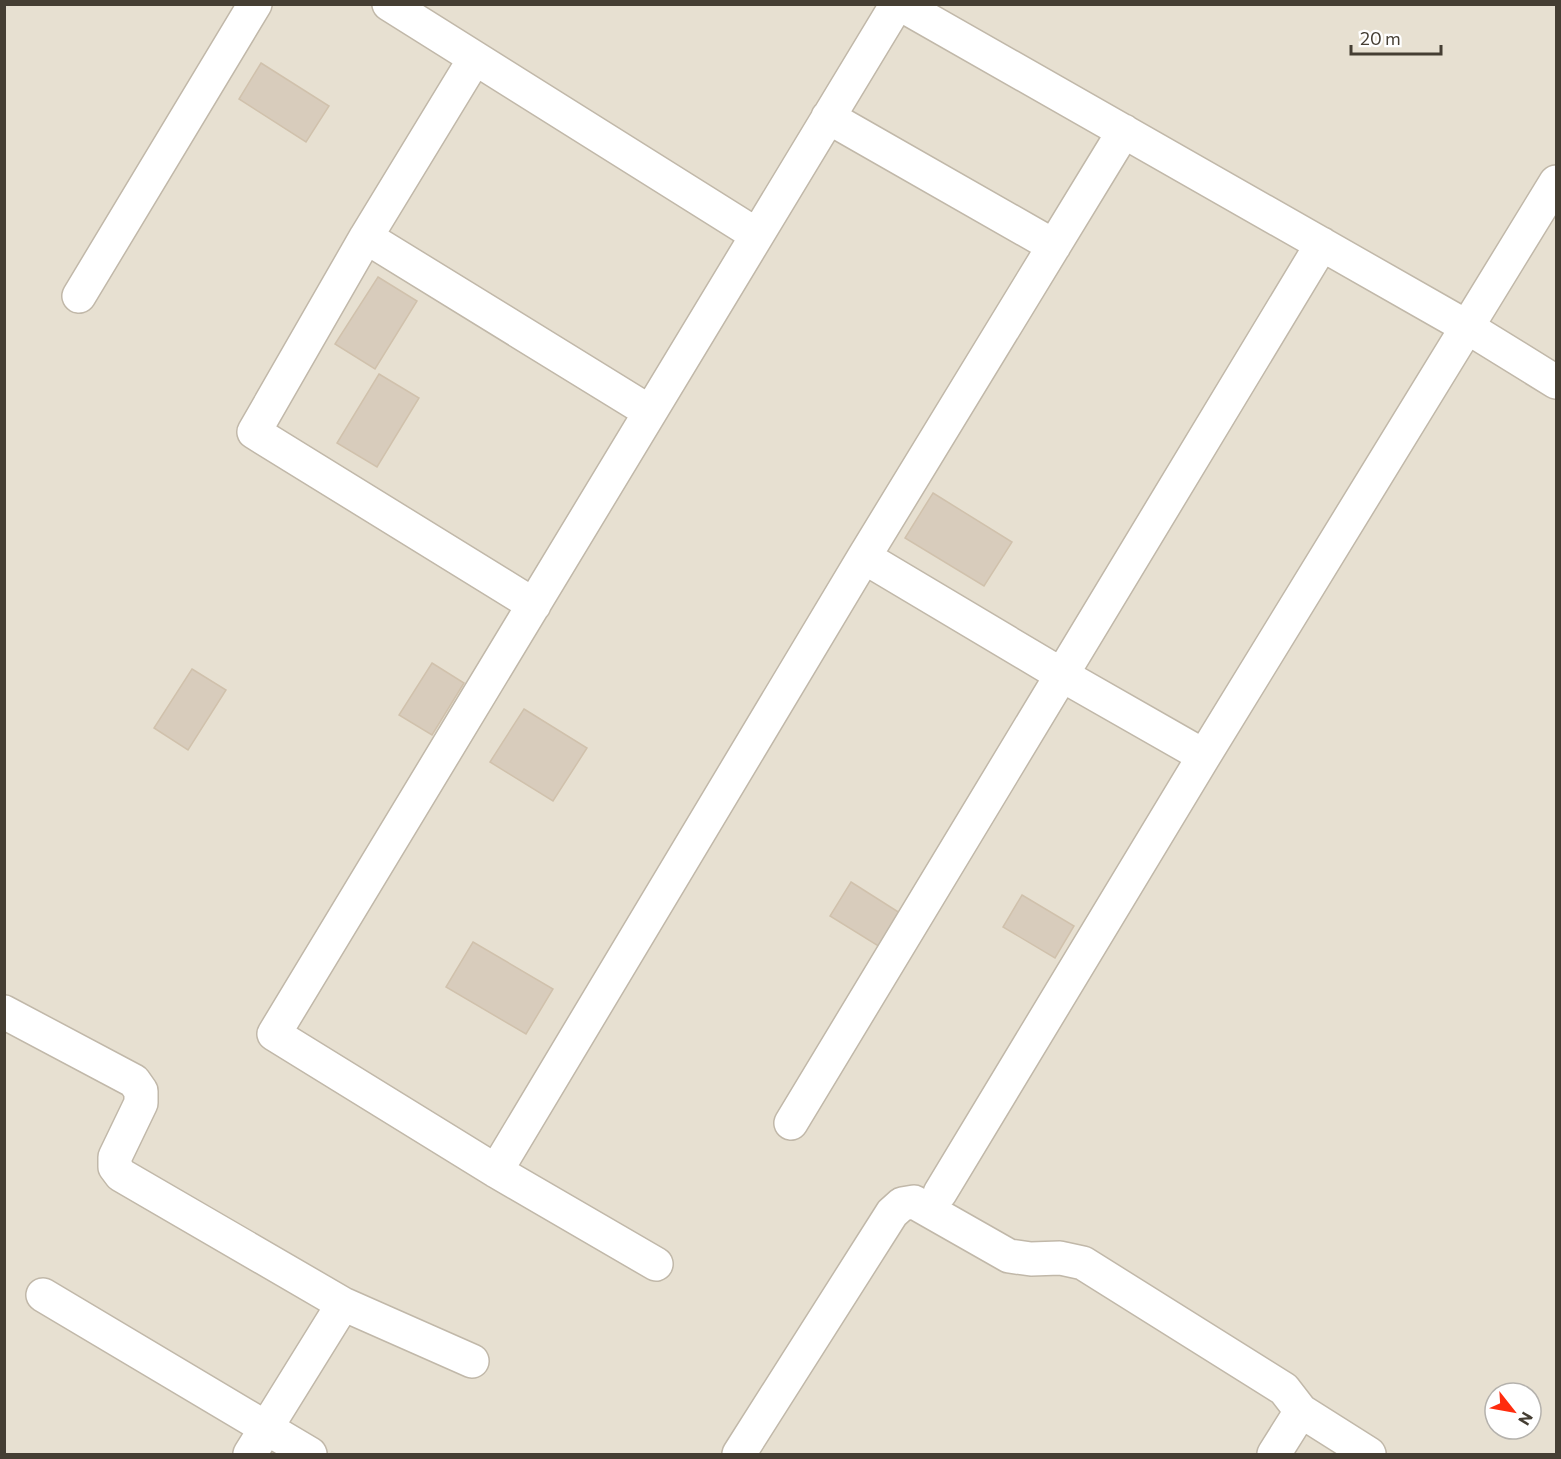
<svg xmlns="http://www.w3.org/2000/svg" width="1561" height="1459" font-family="Commissioner,sans-serif">
<rect width="100%" height="100%" fill="#f3eee4"/>
<path fill="#e7e0d1" fill-rule="evenodd" d="M5,5H1556V1454H5ZM1495,1393H1531V1429H1495Z"/>
<path fill="#d8ccbc" stroke="#d0c1ac" stroke-width="1.5" d="M261,63L329,106L306,142L239,99Z
M378,277L417,301L375,369L335,344Z
M379,374L419,398L377,467L337,443Z
M933,493L1012,542L984,586L905,538Z
M432,663L464,683L432,735L399,715Z
M192,669L226,690L188,750L154,728Z
M524,709L587,748L553,801L490,762Z
M851,882L900,913L880,947L830,916Z
M1022,895L1074,926L1055,958L1003,927Z
M473,942L553,989L526,1034L446,987Z"/>
<g fill="none" stroke-linecap="round" stroke-linejoin="round">
<g stroke="#c1b8a9" stroke-width="36">
<path id="minor" d="M389,4L757,235
M900,4L1467,327L1556,382
M475,58L366,237L254,432L534,605
M828,117L1054,246
M366,237L650,412
M79,296L255,4
M864,557L1062,675L1204,756
M4,1012L134,1081L141,1091V1103L115,1157V1167L121,1175L343,1304L472,1361
M791,1123L1322,244
M496,1171L864,557L1124,131
M940,1193L1204,756L1556,182
M656,1264L496,1171L274,1034L897,4
M43,1295L310,1454
M250,1454L343,1304
M739,1454L892,1213L902,1204L914,1202L1009,1256L1031,1259L1060,1258L1083,1263L1284,1389L1301,1411L1369,1454
M1274,1454L1301,1411"/>
</g>
<use href="#minor" stroke="#fff" stroke-width="33"/>
</g>
<rect width="1561" height="1459" fill="none" stroke="#453e33" stroke-width="12"/>
<g transform="translate(1513 1411) rotate(121)"><circle r="28" fill="#ffffff" stroke="#b5b2ad" stroke-width="1.5"/>
<path d="M0-4.5L10 22L0 15L-10 22Z" fill="#ff2c0e"/>
<text y="-9" font-size="16" font-weight="bold" text-anchor="middle" fill="#453e33">N</text>
</g>
<path d="M1351 45v9h90v-9" fill="none" stroke="#453e33" stroke-width="3"/>
<text x="1360" y="45" font-size="18" fill="#453e33" stroke="#ffffff" stroke-width="4.5" paint-order="stroke">20 m</text>
</svg>
